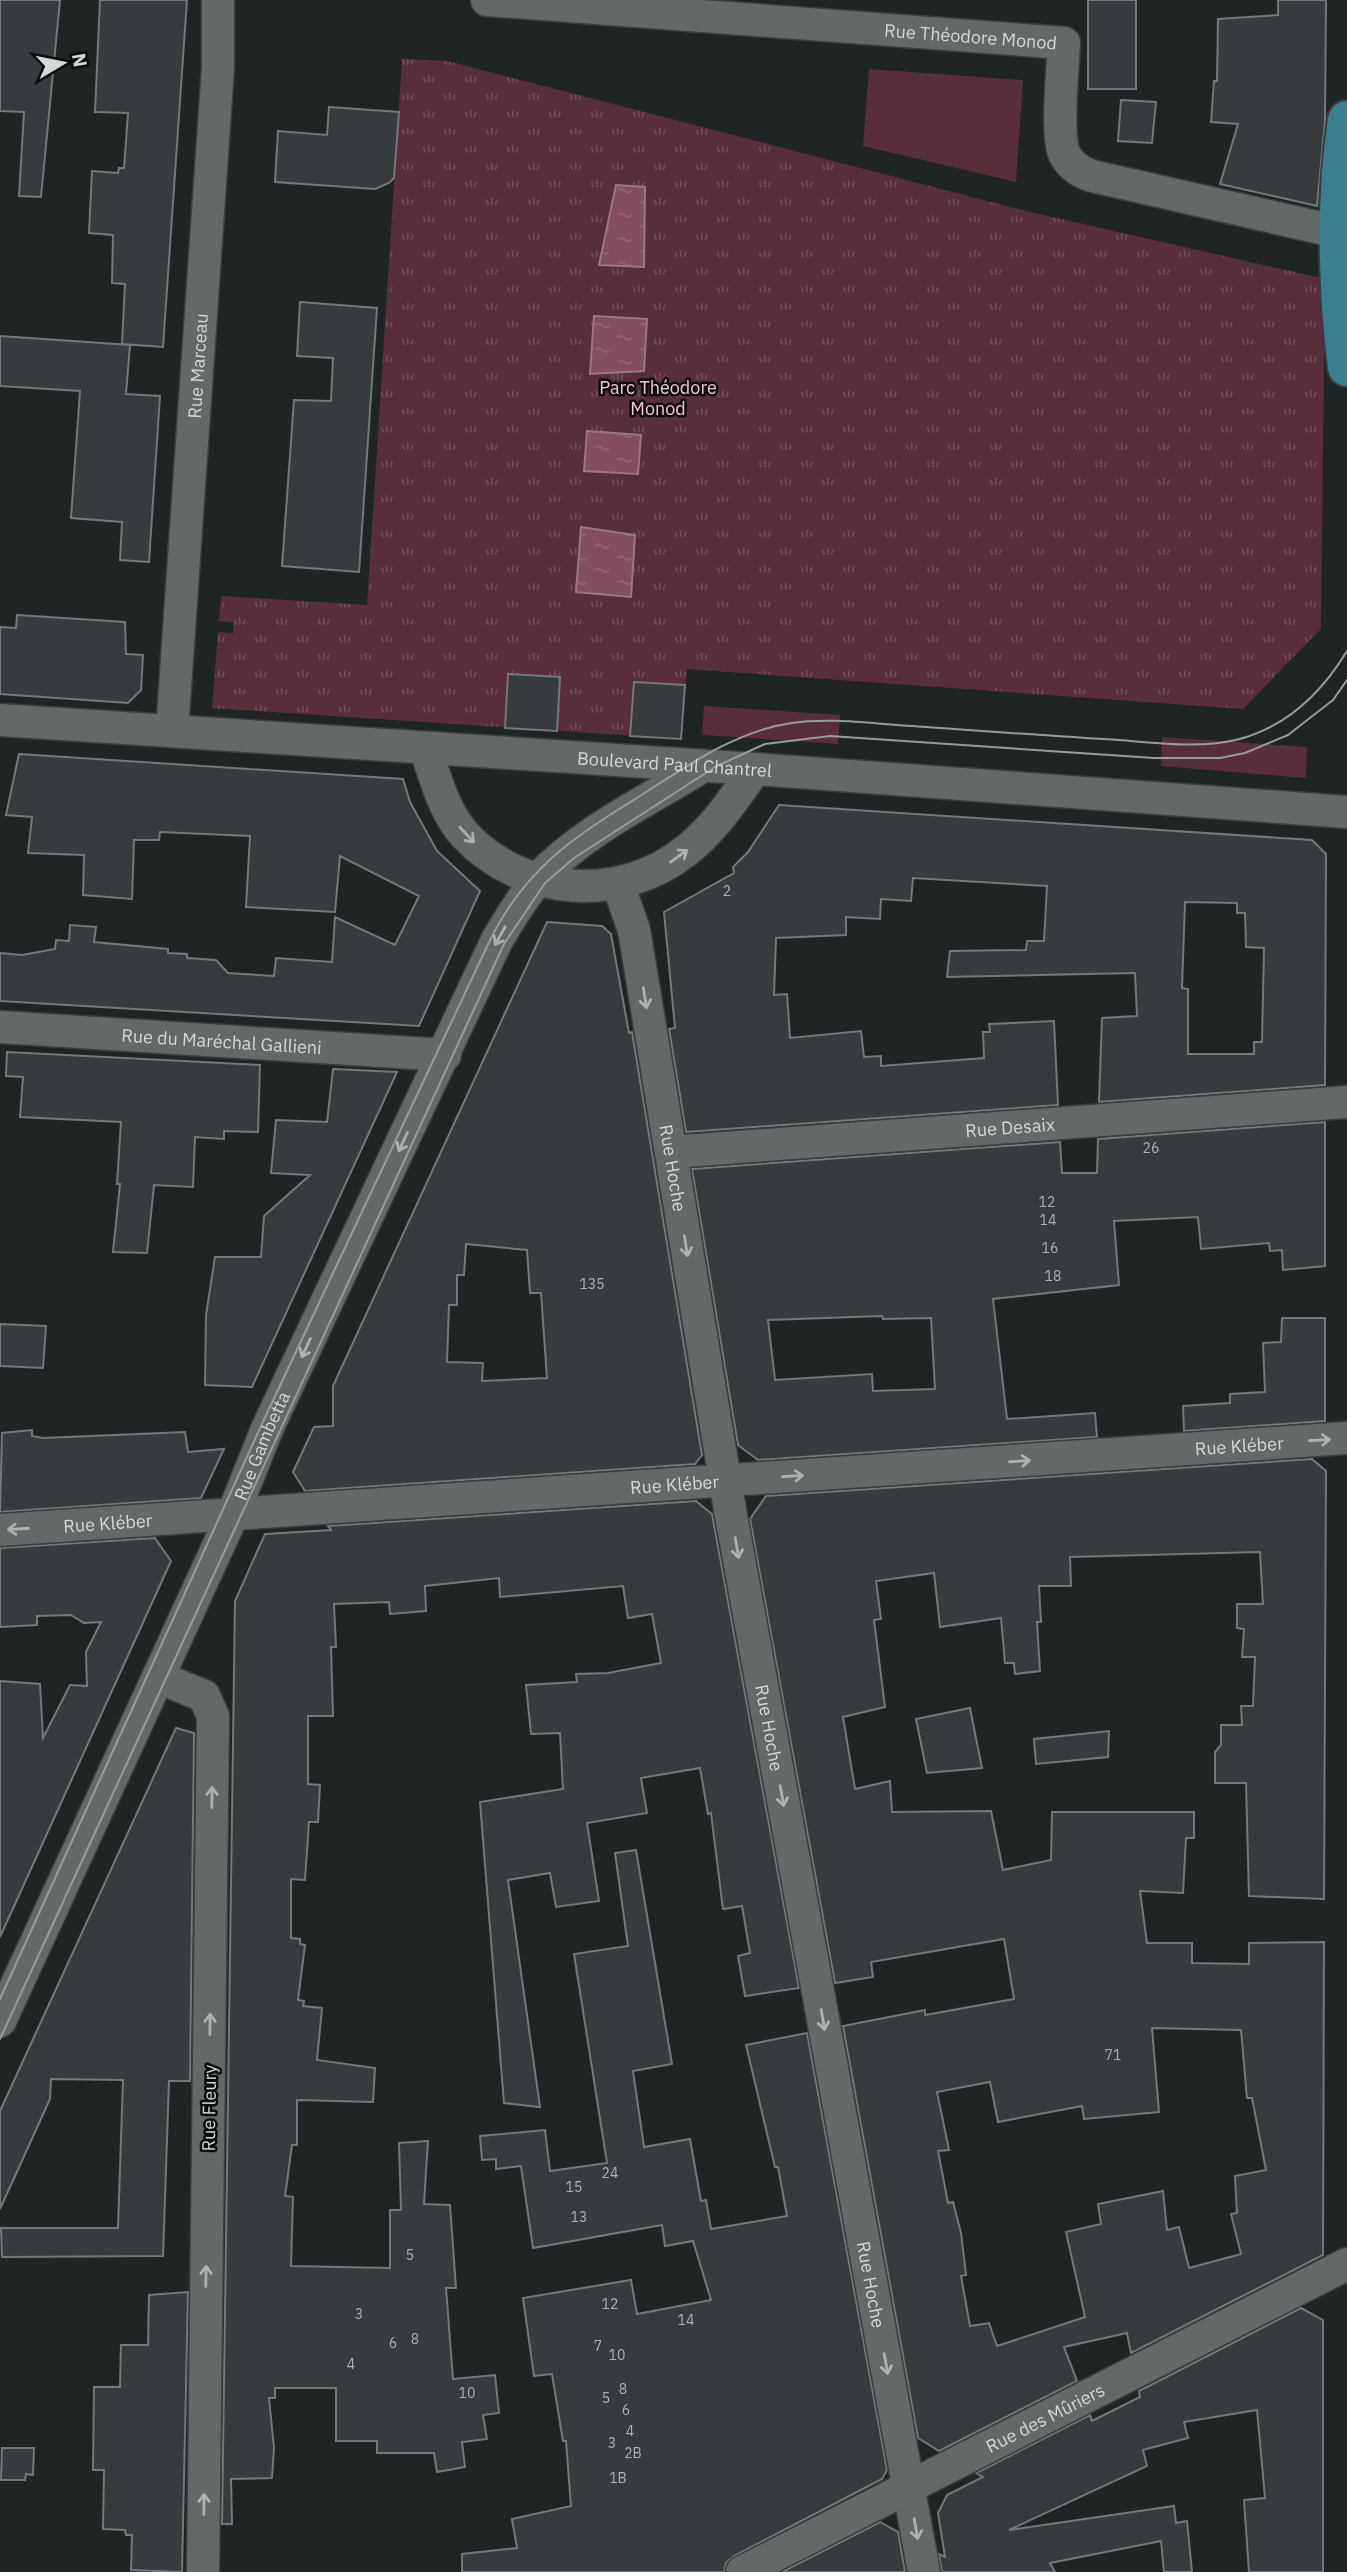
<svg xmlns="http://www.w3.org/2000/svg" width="1347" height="2572" font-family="'IBM Plex Sans',sans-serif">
<defs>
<pattern id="park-tufts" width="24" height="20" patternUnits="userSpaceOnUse" patternTransform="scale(1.75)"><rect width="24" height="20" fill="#582e3b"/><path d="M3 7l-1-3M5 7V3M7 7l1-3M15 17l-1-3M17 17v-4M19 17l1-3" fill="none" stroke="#6f4c57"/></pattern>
<pattern id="water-ripples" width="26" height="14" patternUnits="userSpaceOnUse" patternTransform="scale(1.75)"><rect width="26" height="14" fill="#834e5e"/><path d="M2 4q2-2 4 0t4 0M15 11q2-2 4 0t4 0" fill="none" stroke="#946774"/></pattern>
</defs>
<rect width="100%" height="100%" fill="#1f2425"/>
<path fill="#582e3b" d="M869,69L1023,80L1016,182L863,146Z
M704,706L840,715L838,744L702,735Z
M1162,737L1307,747L1306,778L1161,766Z"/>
<path fill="url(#park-tufts)" d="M402,59L447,61L1026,211L1325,279L1321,629L1243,709L687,669L681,739L212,708L218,632L233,633V622L219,621L221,596L367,605Z"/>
<path fill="url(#water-ripples)" stroke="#9c7783" stroke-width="2" d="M616,185L645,187L644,267L599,265Z
M594,316L647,319L644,371L590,374Z
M587,431L641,435L638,474L584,471Z
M581,527L635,535L631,597L576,592Z"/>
<path fill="#373b3d" stroke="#737879" stroke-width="2" fill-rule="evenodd" d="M0,0H60L41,197L19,196L24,112L0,111Z
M100,0H187L163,347L122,344L125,284L112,283L113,235L89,233L92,171L118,173L119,168H124L128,113L95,112Z
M1088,0H1136V89H1088Z
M1278,0H1326L1325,120L1317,206L1220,184L1238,124L1211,122L1214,81H1217L1218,19L1278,15Z
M1121,100L1156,102L1152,143L1118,141Z
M329,107L399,112L394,178L389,183L375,189L275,182L278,131L327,135Z
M300,302L377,308L359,572L282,566L294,400L331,401L333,358L297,356Z
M0,336L130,345L126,394L160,396L149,562L120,560L122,522L71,518L80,391L0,386Z
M17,615L125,622L126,654L143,655L141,690L128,703L0,694V627L16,628Z
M508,674L560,677L557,731L505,728Z
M634,682L685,685L681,739L630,736Z
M19,754L403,779L410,802L437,851L480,891L419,1026L0,1001V953L22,955L55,949L56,940L69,941L70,925L96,927L94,942L168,949V953L187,954V958L216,960L228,973L274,976L276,958L332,962L335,917L395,945L419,896L340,856L335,912L246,907L250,836L160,832L159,840H134L132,899L83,895L84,855L28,853L32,817L6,815Z
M779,805L1312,840L1326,854L1325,1085L1099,1102L1102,1018L1137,1016L1135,973L947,977L950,951L1026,950L1027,941H1044L1047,886L913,878L911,901L881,899L880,919L846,917V935L776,938L774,995L787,994L790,1038L861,1031L864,1057L881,1056V1066L984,1058L983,1032H990L989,1024L1054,1021L1058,1105L686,1132L669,1029L675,1028L664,912L734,873L733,867L748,852ZM1185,902L1237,903V913H1245L1246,947L1264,948L1262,1042H1254V1054H1188V989L1182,988Z
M547,922L602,926L611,934L629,1033L632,1032L702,1455L695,1464L305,1491L293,1472L314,1427L333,1426V1386ZM466,1244L527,1250L530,1293H541L547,1378L482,1381L483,1363L447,1362L449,1305H457V1275H464Z
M7,1052L260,1065L258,1132L224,1131V1139L195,1137L193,1187L154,1185L147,1253L113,1252L120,1184H117L121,1122L20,1117L23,1077L6,1076Z
M333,1069L397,1072L252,1387L205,1385L206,1315L215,1257H261L264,1216L310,1175L271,1173L276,1120L327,1122Z
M1325,1122V1266L1283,1270L1282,1250L1270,1251L1269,1243L1201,1249L1198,1217L1114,1221L1119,1285L993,1299L1007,1419L1095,1413L1097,1437L758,1460L738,1445L692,1169L1060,1142L1062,1173H1097L1098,1139ZM882,1316L883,1319L931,1318L935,1389L873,1391L872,1374L775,1380L768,1320Z
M1282,1318H1325V1421L1184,1431L1183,1406L1230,1403V1394L1265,1392L1263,1343L1281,1342Z
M0,1324L46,1326L43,1368L0,1366Z
M32,1430V1436L43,1438L185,1432L188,1452L224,1449L201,1498L0,1512L2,1433Z
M1312,1459L1326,1471L1324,1899L1249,1896L1246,1783H1215V1752L1221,1745V1725H1242L1241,1706H1253L1255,1657H1242L1244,1629L1237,1628V1604H1263L1260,1552L1070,1557L1071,1586H1039L1041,1622H1037L1040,1671L1015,1674L1014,1663H1005L1001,1618L940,1627L934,1573L876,1581L881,1619L874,1620L885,1707L843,1717L855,1789L890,1781L892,1812L991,1811L1003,1870L1051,1860L1052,1812H1194V1838H1186L1183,1893L1140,1891L1147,1943H1192V1963L1249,1964V1943L1324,1942L1323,2255L1131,2353L1127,2333L1064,2347L1077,2381L939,2451L918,2438L843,2026L925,2010V2015L1014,1999L1004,1939L871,1962L873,1977L835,1983L750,1519L766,1496ZM1152,2028L1241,2030L1247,2098H1252L1266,2170L1235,2176L1237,2213L1231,2214L1241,2254L1189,2268L1179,2227L1167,2230L1163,2191L1098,2204L1101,2224L1066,2232L1085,2317L997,2346L989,2323L970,2326L961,2276L966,2275L961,2233L953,2202L948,2203L938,2151L949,2150L937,2092L990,2082L998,2122L1082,2106L1084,2119L1159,2112Z
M696,1501L712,1514L799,1988L745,1996L738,1956L750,1953L742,1906L723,1909L711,1813L708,1814L700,1768L641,1778L647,1813L587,1823L599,1901L556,1907L550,1873L508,1880L540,2107L504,2103L480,1802L563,1789L560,1733L531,1734L526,1685L577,1682L576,1674L608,1673L661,1663L652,1614L628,1618L623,1586L500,1597L499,1578L425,1586L426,1611L390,1614L389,1602L334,1604L336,1647H331L333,1716H308V1784L320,1785L318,1822H309L305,1880L291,1879V1938L300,1939V1944L305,1945L298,2000L304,2001L303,2006L322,2008L317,2060L375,2068L373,2102L297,2100V2145H292L285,2196L293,2197L291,2266L390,2268V2210H401L399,2143L428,2141L424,2204L450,2205L456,2288H446L453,2379L495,2375L499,2413L483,2415L487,2439L462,2442L465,2467L437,2472L434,2453H377V2441H336V2388H275V2398H269L274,2448L272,2478L231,2479L232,2524H222L235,1601L265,1534L331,1530L328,1526Z
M155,1538L171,1561L0,1937V1681L40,1684L43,1738L70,1685L87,1686L86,1652L101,1622L84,1623L71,1615L37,1616V1625L0,1627V1548Z
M970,1708L982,1768L927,1773L916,1719Z
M176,1728L194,1733L190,2081H169L163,2256L2,2257L1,2228H118L123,2080L51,2079L50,2099L0,2209V2111Z
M1109,1731L1108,1757L1036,1764L1034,1739Z
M636,1850L672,2064L633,2071L644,2147L690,2139L701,2201L706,2200L711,2229L787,2216L778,2167H775L746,2045L807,2033L887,2470L882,2479L734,2556L726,2563L724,2572H462V2554L517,2548L512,2519L571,2506L566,2441H563L552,2374L534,2376L523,2298L631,2280L637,2314L711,2300L693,2241L665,2246L662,2225L533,2248L521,2166L496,2169V2159L482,2160L480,2136L545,2130L550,2171L607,2163L574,1954L628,1946L615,1853Z
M188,2292L182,2572L131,2570L132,2535H126L125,2530L103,2529L104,2470H93L94,2387H120L121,2345H148L149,2295Z
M1301,2308L1323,2320V2572H1249L1244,2500L1265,2498L1257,2410L1184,2422L1188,2438L1143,2450L1147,2466L1009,2530L1174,2506L1176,2523L1187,2521L1192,2572H1164L1161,2541L1050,2563L1055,2572H942L939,2554L945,2557L938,2513L947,2495L983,2477L976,2473L1090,2415L1092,2421L1140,2397L1139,2391Z
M2,2448H34L33,2475L26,2474L25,2480H1Z
M880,2522L898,2532L905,2572H782Z"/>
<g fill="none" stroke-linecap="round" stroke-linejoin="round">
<g stroke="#3a3e3e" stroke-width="35">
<g id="minor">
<path id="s1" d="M487,0L1064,43C1063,67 1056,133 1064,153C1070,166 1080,172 1092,176L1347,234"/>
<path id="s2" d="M0,720L755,769L1347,812"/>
<path id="s3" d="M172,731L218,68V0"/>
<path d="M425,748C436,778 443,811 465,835C523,897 622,903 687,850C715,828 735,797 755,769"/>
<path id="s4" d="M618,884L634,930L730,1510L924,2572"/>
<path id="s5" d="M0,1027L445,1055"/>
<path id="s6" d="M671,1152L1347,1102"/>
<path id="s7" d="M0,1530L1347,1438"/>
<path d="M158,1677L204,1696L213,1716L203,2572"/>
<path id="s8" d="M0,2021L233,1514L267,1429L497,940C510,919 522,897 539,878C584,830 648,801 703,766"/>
<path id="s9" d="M742,2572L1347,2264"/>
</g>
</g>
<g stroke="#3a3e3e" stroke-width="42">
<path id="major" d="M1347,120C1335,198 1337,288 1347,367"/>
</g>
<use href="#minor" stroke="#636869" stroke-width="32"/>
<use href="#major" stroke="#387f8f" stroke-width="38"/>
<path stroke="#989c9c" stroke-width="2" d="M0,1999L261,1426L491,938C525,871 570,839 632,801C682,770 733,731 792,723C832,717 874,724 913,726C982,731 1050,736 1119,740C1158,743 1201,749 1240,739C1287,726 1322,692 1347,651
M0,2039L504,944L545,883L574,858L715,767L765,744L830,736L1154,758H1220L1245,753L1288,735L1333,700L1347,680"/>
</g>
<defs><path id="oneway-shaft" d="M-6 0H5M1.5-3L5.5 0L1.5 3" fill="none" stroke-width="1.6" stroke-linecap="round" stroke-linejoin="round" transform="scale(1.75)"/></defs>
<g stroke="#adb1b1">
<use href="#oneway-shaft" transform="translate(467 835) rotate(47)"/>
<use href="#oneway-shaft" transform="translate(679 856) rotate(-36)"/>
<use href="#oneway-shaft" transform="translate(500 936) rotate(119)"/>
<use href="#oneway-shaft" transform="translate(645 998) rotate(81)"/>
<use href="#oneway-shaft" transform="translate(403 1142) rotate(115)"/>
<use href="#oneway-shaft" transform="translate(686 1246) rotate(81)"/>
<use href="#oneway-shaft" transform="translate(306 1348) rotate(115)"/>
<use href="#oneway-shaft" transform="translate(1320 1440) rotate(-4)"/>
<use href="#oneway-shaft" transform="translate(1020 1461) rotate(-4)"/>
<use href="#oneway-shaft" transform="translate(793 1476) rotate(-4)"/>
<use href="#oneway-shaft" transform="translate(18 1529) rotate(176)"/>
<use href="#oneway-shaft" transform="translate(737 1548) rotate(80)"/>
<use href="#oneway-shaft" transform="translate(782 1796) rotate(80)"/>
<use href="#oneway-shaft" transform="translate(212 1797) rotate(-89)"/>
<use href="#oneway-shaft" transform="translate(823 2020) rotate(80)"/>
<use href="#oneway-shaft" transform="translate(210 2024) rotate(-89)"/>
<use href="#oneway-shaft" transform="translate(206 2276) rotate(-89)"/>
<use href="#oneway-shaft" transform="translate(886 2364) rotate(80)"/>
<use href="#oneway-shaft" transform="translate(204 2504) rotate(-89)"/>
<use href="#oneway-shaft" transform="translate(916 2529) rotate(80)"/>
</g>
<g text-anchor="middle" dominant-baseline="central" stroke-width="5" stroke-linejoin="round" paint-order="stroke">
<g font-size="14" fill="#aeb1b1">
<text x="727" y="891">2</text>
<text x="1151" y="1148">26</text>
<text x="1047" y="1202">12</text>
<text x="1048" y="1220">14</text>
<text x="1050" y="1248">16</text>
<text x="1053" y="1276">18</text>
<text x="592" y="1284">135</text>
<text x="1113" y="2055">71</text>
<text x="610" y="2173">24</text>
<text x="574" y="2187">15</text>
<text x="579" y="2217">13</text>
<text x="410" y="2255">5</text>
<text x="610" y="2304">12</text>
<text x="359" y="2314">3</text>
<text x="686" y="2320">14</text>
<text x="415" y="2339">8</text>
<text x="393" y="2343">6</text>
<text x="598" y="2346">7</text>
<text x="617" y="2355">10</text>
<text x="351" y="2364">4</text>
<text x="623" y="2389">8</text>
<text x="467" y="2393">10</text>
<text x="606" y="2398">5</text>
<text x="626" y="2410">6</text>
<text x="630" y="2431">4</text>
<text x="612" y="2443">3</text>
<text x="633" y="2453">2B</text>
<text x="618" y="2478">1B</text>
</g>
<g font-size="18" fill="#d5d8d8" stroke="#0b0c0d">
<text stroke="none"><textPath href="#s1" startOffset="485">Rue Théodore Monod</textPath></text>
<text stroke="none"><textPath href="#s3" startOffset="366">Rue Marceau</textPath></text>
<text stroke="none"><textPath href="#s2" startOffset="676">Boulevard Paul Chantrel</textPath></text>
<text stroke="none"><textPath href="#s5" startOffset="222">Rue du Maréchal Gallieni</textPath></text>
<text stroke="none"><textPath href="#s6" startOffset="340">Rue Desaix</textPath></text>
<text stroke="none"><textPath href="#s4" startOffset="290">Rue Hoche</textPath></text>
<text stroke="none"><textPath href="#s7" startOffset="1242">Rue Kléber</textPath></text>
<text stroke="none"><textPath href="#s8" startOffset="632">Rue Gambetta</textPath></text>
<text stroke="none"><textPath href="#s7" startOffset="676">Rue Kléber</textPath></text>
<text stroke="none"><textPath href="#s7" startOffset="108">Rue Kléber</textPath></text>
<text stroke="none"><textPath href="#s4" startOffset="858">Rue Hoche</textPath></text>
<text transform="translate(209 2108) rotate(-89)">Rue Fleury</text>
<text stroke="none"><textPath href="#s4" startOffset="1424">Rue Hoche</textPath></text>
<text stroke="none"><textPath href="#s9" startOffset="340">Rue des Mûriers</textPath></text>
</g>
<g font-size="18" fill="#fac5d3" stroke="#0b0c0d">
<text x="658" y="387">Parc Théodore<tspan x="658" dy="21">Monod</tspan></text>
</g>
</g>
<g transform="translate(63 63) rotate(80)" stroke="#0b0c0d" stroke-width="5" paint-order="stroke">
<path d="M0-5L12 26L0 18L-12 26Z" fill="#d5d8d8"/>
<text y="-10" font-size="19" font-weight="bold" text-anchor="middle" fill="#d5d8d8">N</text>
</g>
</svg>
